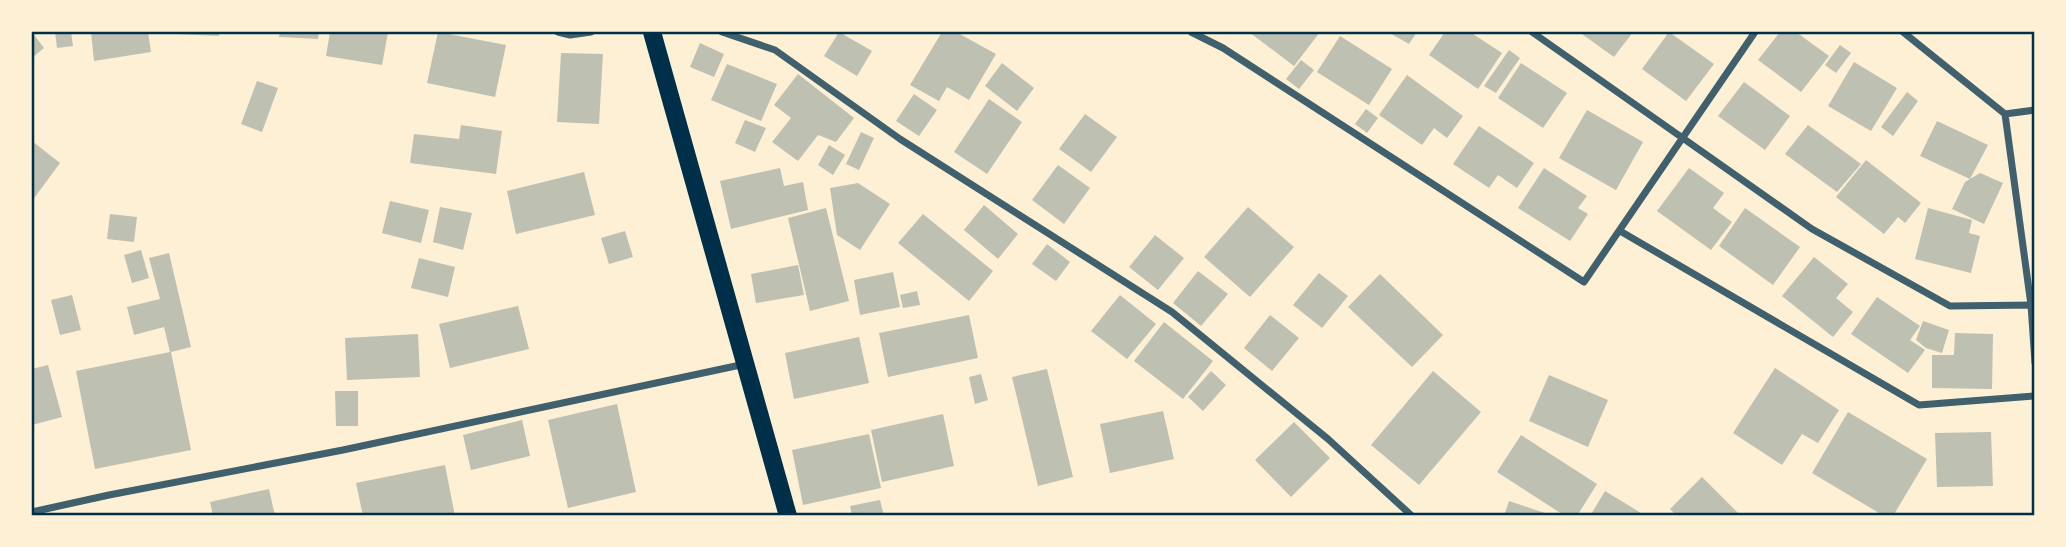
<svg xmlns="http://www.w3.org/2000/svg" width="2066" height="547" font-family="Roboto,sans-serif">
<rect width="100%" height="100%" fill="#fdf0d5"/>
<path fill="#bec0b2" d="M32,32L44,48L32,58Z
M55,32H71L73,46L57,48Z
M91,32H148L151,52L94,61Z
M176,32H219V36L176,34Z
M280,32H319L318,39L279,37Z
M330,32H388L382,65L326,56Z
M438,32L506,45L495,97L427,83Z
M839,32L872,51L857,76L824,56Z
M942,32H956L996,54L969,100L947,87L939,101L910,85Z
M1249,32H1320L1294,66Z
M1388,32H1417L1409,44Z
M1445,32H1470L1502,53L1478,89L1429,55Z
M1579,32H1633L1614,57Z
M1669,32L1714,64L1686,101L1642,69Z
M1780,32H1796L1829,56L1801,92L1758,60Z
M1340,36L1392,69L1369,105L1317,72Z
M700,43L724,54L714,77L690,67Z
M1840,45L1851,53L1836,73L1825,65Z
M1509,50L1520,58L1496,93L1484,86Z
M561,53L603,54L599,124L557,122Z
M1301,60L1314,70L1299,89L1286,79Z
M1854,62L1897,88L1871,131L1828,106Z
M1002,63L1034,88L1017,111L985,86Z
M1521,63L1567,93L1543,128L1498,98Z
M727,64L777,84L761,121L711,100Z
M798,74L854,118L836,142L818,135L798,161L772,142L791,118L774,105Z
M1407,75L1463,116L1447,138L1434,128L1422,145L1379,115Z
M257,81L278,88L262,132L241,124Z
M1744,82L1790,116L1765,150L1718,116Z
M1907,92L1918,101L1893,136L1881,127Z
M914,94L937,110L919,136L896,121Z
M989,99L1022,122L987,174L954,152Z
M1366,109L1378,118L1367,133L1355,124Z
M1587,110L1643,142L1616,190L1559,158Z
M1085,114L1117,137L1091,172L1059,149Z
M745,120L766,128L755,152L735,143Z
M1937,121L1988,145L1970,179L1980,173L2003,183L1984,224L1952,209L1965,182L1970,179L1920,156Z
M461,125L502,131L496,174L410,163L414,134L459,139Z
M1808,125L1861,164L1837,192L1785,154Z
M1479,126L1534,163L1517,188L1498,175L1489,188L1453,164Z
M861,132L874,138L859,170L846,164Z
M32,141L60,163L32,201Z
M829,145L845,155L833,175L818,165Z
M1866,160L1921,203L1905,223L1898,217L1884,234L1836,197Z
M1058,165L1090,188L1064,224L1032,200Z
M780,168L784,186L803,182L808,210L731,229L720,181Z
M1544,168L1587,196L1578,208L1588,214L1570,241L1518,208Z
M1689,168L1724,193L1713,208L1732,222L1711,250L1657,211Z
M584,172L595,215L516,234L507,191Z
M858,183L890,204L860,250L837,235L830,188Z
M390,201L429,210L421,243L382,233Z
M984,205L1018,234L998,259L964,230Z
M440,207L472,213L463,250L433,242Z
M1248,207L1294,247L1250,297L1204,257Z
M826,208L849,301L810,311L788,218Z
M1745,208L1800,247L1773,285L1719,246Z
M1928,208L1972,220L1969,233L1980,236L1971,273L1915,259Z
M110,214L137,217L134,242L107,239Z
M923,214L993,271L969,301L898,243Z
M625,231L633,257L609,264L601,238Z
M1155,235L1184,258L1158,290L1129,267Z
M1047,244L1070,262L1056,281L1032,264Z
M141,250L149,278L132,283L124,255Z
M169,253L191,347L171,352L191,450L95,469L76,371L170,352L164,327L134,335L127,307L160,299L149,258Z
M1814,257L1848,284L1836,298L1853,312L1833,337L1782,296Z
M419,258L455,267L448,297L411,288Z
M798,265L804,295L756,303L751,274Z
M1198,271L1228,294L1201,326L1173,303Z
M893,272L900,307L860,315L854,280Z
M1319,273L1348,296L1322,328L1293,305Z
M1380,274L1443,335L1412,367L1348,307Z
M917,291L920,305L903,308L900,295Z
M72,295L81,330L60,335L51,300Z
M1120,295L1156,324L1127,359L1091,331Z
M1877,297L1920,326L1910,340L1925,350L1908,373L1851,334Z
M518,306L529,349L450,368L439,324Z
M969,315L978,358L888,377L879,333Z
M1270,315L1299,338L1272,371L1244,348Z
M1923,321L1949,330L1942,353L1926,348L1916,340Z
M1164,322L1213,361L1183,399L1134,361Z
M1955,333L1993,334L1992,389L1932,388V355H1954Z
M418,334L420,377L347,380L345,338Z
M859,337L869,383L794,399L785,353Z
M48,365L62,417L32,425V369Z
M1775,368L1839,410L1818,443L1802,434L1782,465L1733,433Z
M1047,369L1073,477L1038,486L1012,377Z
M1211,371L1226,385L1203,411L1188,397Z
M1433,371L1481,412L1419,485L1371,445Z
M981,374L988,400L975,404L969,377Z
M1549,375L1608,400L1588,447L1529,421Z
M335,391H358V426H336Z
M617,404L636,492L568,508L548,420Z
M1163,411L1174,459L1110,473L1100,424Z
M1848,412L1927,459L1893,516H1884L1812,473Z
M943,414L954,466L882,482L871,430Z
M522,420L530,456L471,470L463,435Z
M1294,422L1330,458L1291,497L1255,460Z
M1991,432L1993,486L1937,487L1935,433Z
M869,434L881,488L803,505L792,450Z
M1521,435L1597,484L1577,516H1565L1497,472Z
M445,465L455,516H363L356,483Z
M1702,477L1741,516H1677L1670,509Z
M269,489L275,516H213L210,502Z
M1605,491L1646,516H1590Z
M880,500L884,516H852L850,506Z
M1509,501L1551,515V516H1504Z"/>
<g fill="none" stroke-linecap="round" stroke-linejoin="round">
<path stroke="#3f606c" stroke-width="7" d="M558,32L570,35L591,32
M722,32L775,50L900,139L1172,312L1328,439L1412,516
M1191,32L1223,48L1584,282L1755,32
M1532,32L1812,229L1950,306L2035,305
M1903,32L2005,114L2031,305L2035,363
M2005,114L2035,110
M1620,231L1919,405L2035,396
M32,512L109,495L343,450L745,364"/>
<path stroke="#003049" stroke-width="18" d="M652,32L788,516"/>
</g>
<rect width="2066" height="547" fill="none" stroke="#fdf0d5" stroke-width="66"/>
<rect x="33" y="33" width="2000" height="481" fill="none" stroke="#003049" stroke-width="2.5"/>
</svg>
